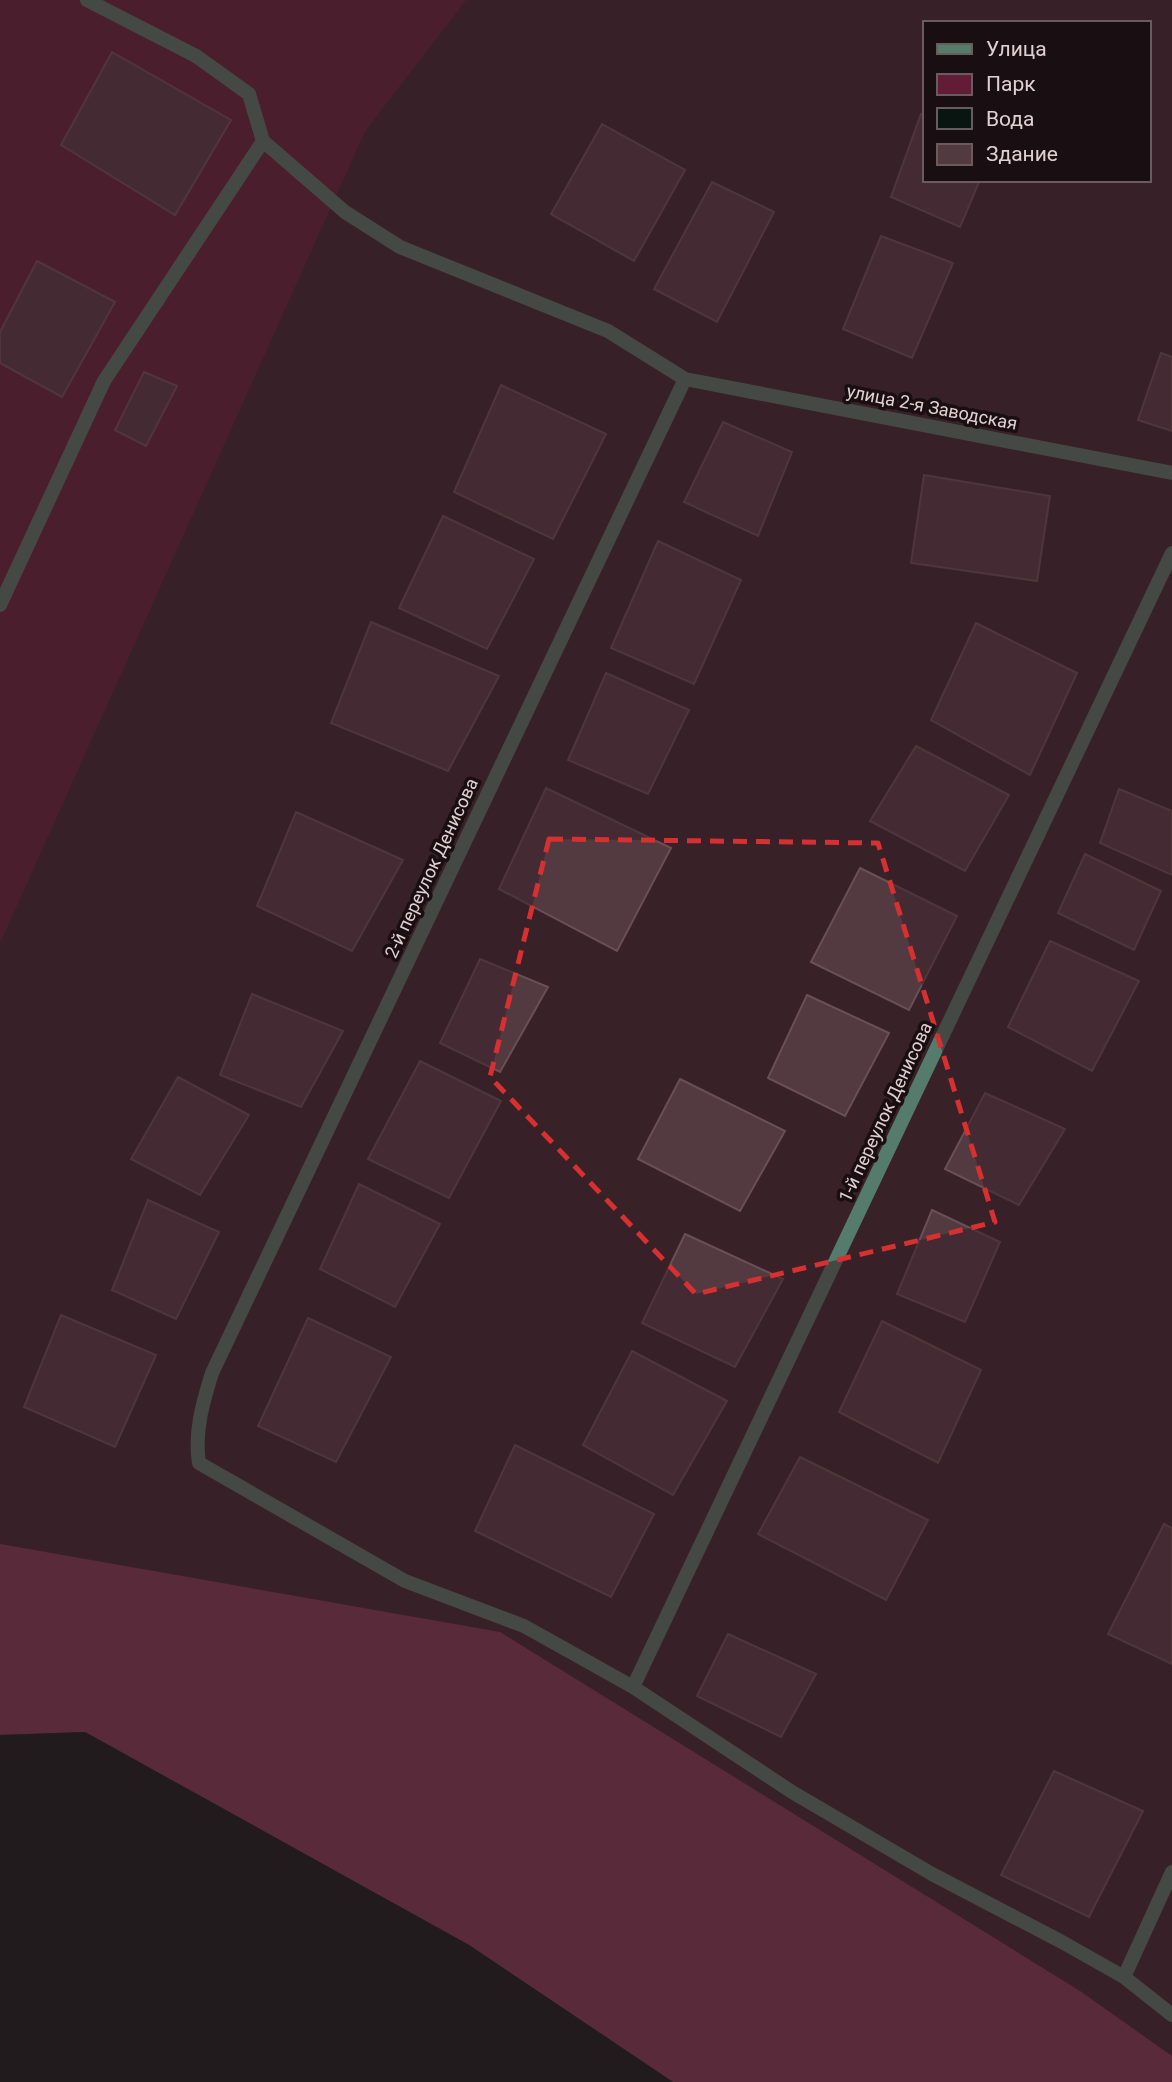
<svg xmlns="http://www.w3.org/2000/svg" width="1172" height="2082" font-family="Roboto,sans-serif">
<rect width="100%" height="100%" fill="#392128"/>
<path fill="#631c36" d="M0,0H466L365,131L0,943Z"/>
<path fill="#823650" d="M0,1544L500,1632L1080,1991L1172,2056V2082H673L469,1945L85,1732L0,1735Z"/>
<path fill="#081510" d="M85,1732L469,1945L673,2082H0V1735Z"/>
<path fill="#533940" stroke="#6a4f56" stroke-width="2" d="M112,52L231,120L175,215L61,145Z
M921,114L925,116V180H980L960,227L891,197Z
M602,124L685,170L634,261L551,214Z
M712,182L774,212L717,322L654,289Z
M881,236L953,263L912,358L843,329Z
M37,261L115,302L62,397L0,363V332Z
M1161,353L1172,357V431L1138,420Z
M144,372L177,386L146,446L115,430Z
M501,385L606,434L553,539L454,492Z
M723,422L792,452L758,536L684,502Z
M924,475L1050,496L1037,581L911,563Z
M443,516L534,559L487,649L399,608Z
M658,541L741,580L694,684L611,648Z
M371,622L499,676L448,771L331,723Z
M976,623L1077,673L1030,775L931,720Z
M606,673L689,710L648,794L568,760Z
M916,746L1009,795L965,871L870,821Z
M546,788L671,848L617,951L499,889Z
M1119,789L1172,811V875L1100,843Z
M296,812L403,860L352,951L257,906Z
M1085,854L1161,891L1134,950L1058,913Z
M860,868L957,916L909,1010L811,962Z
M1050,941L1139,981L1092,1071L1008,1027Z
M480,959L548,987L500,1072L440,1043Z
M252,994L343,1031L301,1107L220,1075Z
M807,995L889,1033L845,1116L768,1078Z
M420,1061L501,1101L449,1198L368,1159Z
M178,1077L249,1115L200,1195L131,1159Z
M680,1079L785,1131L740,1211L638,1159Z
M985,1093L1065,1129L1019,1205L945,1169Z
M359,1184L440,1224L395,1307L320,1269Z
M148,1200L219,1232L176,1319L112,1290Z
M932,1210L1000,1242L965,1322L897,1294Z
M685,1234L783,1279L735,1367L642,1323Z
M61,1315L156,1355L115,1447L24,1407Z
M308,1318L391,1357L336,1462L258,1426Z
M882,1321L981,1370L938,1463L839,1412Z
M632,1351L727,1401L673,1495L583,1445Z
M515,1445L654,1514L611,1597L475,1531Z
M800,1457L928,1520L886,1600L758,1534Z
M1164,1524L1172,1528V1664L1108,1634Z
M728,1634L816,1674L781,1737L697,1696Z
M1054,1771L1143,1811L1089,1917L1001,1875Z"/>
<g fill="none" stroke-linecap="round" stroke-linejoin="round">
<path stroke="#557b6c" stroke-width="14" d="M87,0L196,56
M0,605L104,381L263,141"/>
<path stroke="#557b6c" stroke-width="14" d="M196,56L249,94L263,141L345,212L400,247L608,331L685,379L1172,473
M685,379L212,1373C203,1402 194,1432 199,1463L405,1581L524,1626L633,1687L792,1792L932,1874L1062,1942L1124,1977L1172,2015
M633,1687L1172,553
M1124,1977L1172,1872"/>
</g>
<path d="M0 0H1172V2082H0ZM549,839L878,843L995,1222L696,1294L490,1077Z" fill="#392128" fill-opacity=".55" fill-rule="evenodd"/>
<path fill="none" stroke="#d63031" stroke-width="5" stroke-dasharray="14 9" stroke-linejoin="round" d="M549,839L878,843L995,1222L696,1294L490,1077Z"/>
<g text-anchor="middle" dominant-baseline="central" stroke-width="7" stroke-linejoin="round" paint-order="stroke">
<g font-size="18" fill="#e0d0d4" stroke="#190e11">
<text transform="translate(932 407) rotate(11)">улица 2-я Заводская</text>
<text transform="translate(431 868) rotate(-65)">2-й переулок Денисова</text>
<text transform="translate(885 1112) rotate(-65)">1-й переулок Денисова</text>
</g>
</g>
<rect x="923" y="21" width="228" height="161" fill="#190e11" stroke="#695c5f" stroke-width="2"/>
<rect x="937" y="44" width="35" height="10" fill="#557b6c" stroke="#695c5f" stroke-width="2"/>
<text x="986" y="56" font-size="21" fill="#e0d0d4">Улица</text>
<rect x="937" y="74" width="35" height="21" fill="#631c36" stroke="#695c5f" stroke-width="2"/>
<text x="986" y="91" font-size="21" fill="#e0d0d4">Парк</text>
<rect x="937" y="108" width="35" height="21" fill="#081510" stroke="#695c5f" stroke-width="2"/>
<text x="986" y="126" font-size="21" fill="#e0d0d4">Вода</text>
<rect x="937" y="144" width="35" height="21" fill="#533940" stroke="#695c5f" stroke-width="2"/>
<text x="986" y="161" font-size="21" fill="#e0d0d4">Здание</text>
</svg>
